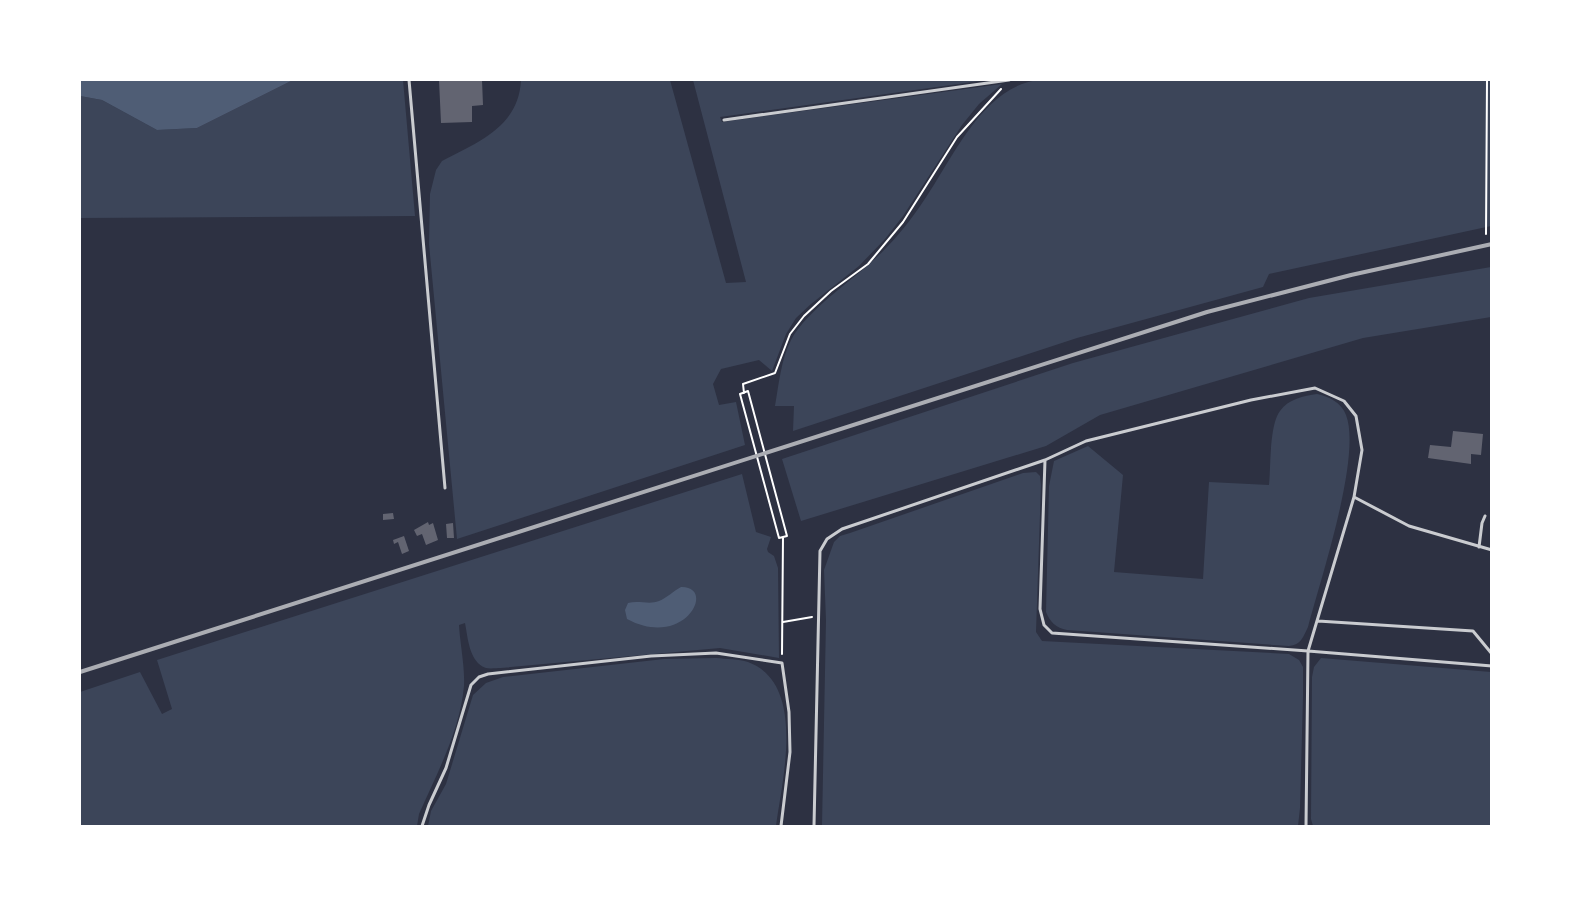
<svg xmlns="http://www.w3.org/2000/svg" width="1571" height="906" font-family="'Exo 2',sans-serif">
<rect width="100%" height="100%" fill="#2d3142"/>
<path fill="#3c4559" d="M293,80H403L415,216L80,218V96L102,100L157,130L197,128Z
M521,80H670L726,283L746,282L693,80H987L720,117L722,122L1002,84L979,104L962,125L903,216L885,239L859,266L811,304L796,318L786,334L772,371L759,360L721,369L713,384L719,405L736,402L745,445L457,539L429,244L430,194L436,170L442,161C479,142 519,126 521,80Z
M1038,80H1491V226L1269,274L1263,287L1077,338L793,431L794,406H775C779,383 781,360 791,340C810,306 859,277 886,248C902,232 918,210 930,191C956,151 985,87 1038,80Z
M1491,267V317L1363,338L1100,415L1046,446L801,521L782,459L1073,363L1309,298Z
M1317,394C1328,396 1342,403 1346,415C1362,456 1320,581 1308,627C1303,637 1301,645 1289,646L1067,630C1056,628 1050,622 1046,612L1049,486L1054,461L1088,446L1123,475L1114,572L1203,579L1209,482L1269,485C1271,466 1269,426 1280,411C1288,399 1304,396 1317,394Z
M1036,472L1040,476L1041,485L1036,632L1042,641L1289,654L1299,660L1303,667V696L1300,808L1298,826H822L826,620L824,570L834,542L840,536L850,533L1023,473Z
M742,474L756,532L771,537L767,549L768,552L774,556L778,568L779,658L720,648L501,668C497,668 490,669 486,668C469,662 468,638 465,623L459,625C460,644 465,666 464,686C460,731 437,773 419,814L417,826H80V692L140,672L162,714L172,709L157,660Z
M716,658C726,659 739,659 748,662C807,684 782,780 776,826H428L431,811L446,784L473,695L486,683L503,677L664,659Z
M1321,658L1491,672V826H1313L1311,819L1312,677L1314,667Z"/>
<path fill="#4f5d75" d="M80,80H293L197,128L157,130L102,100L80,96Z
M681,587C717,586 685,650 627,619L625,610L628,603C639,600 649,605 659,601C667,598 673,591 681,587Z"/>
<path fill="#626471" d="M439,80H482L483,105L472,106V122L441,123Z
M1453,431L1483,434L1481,455L1471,454V464L1428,458L1430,445L1451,447Z
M393,513L394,519L383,520V514Z
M428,522L429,525L433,523L438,540L426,545L422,534L417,536L414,530Z
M453,523L454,538H447L446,524Z
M404,536L409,551L402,554L398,542L394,544L393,540Z"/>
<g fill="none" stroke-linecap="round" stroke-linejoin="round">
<path stroke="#fff" stroke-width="2" d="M1486,234L1487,80
M748,391L787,536L779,538L740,394Z
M744,393L743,384L775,373L790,334L804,316L831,291L868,264L903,222L957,137L1001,89
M783,622L812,617
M782,654L783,537"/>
<path stroke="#caccd0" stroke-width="3" d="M409,80L445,488
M724,120L1009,80
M1045,460L1040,609L1044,625L1052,633L1308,651L1492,666
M1354,497L1409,526L1492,550
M1479,547L1482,523L1485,516
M1318,621L1473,631L1492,654
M422,826L429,805L446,768L471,685L479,677L488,674L651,656L716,653L782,663L789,712L790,752L781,826
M814,826L820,551L827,539L842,529L1045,460L1086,441L1251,400L1315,388L1344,401L1356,416L1362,450L1354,497L1308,651L1306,826"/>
<path stroke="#abadb3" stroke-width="4" d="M80,672L1207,312L1351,275L1492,244"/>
</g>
<rect width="1571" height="906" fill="none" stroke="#ffffff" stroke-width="162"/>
</svg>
